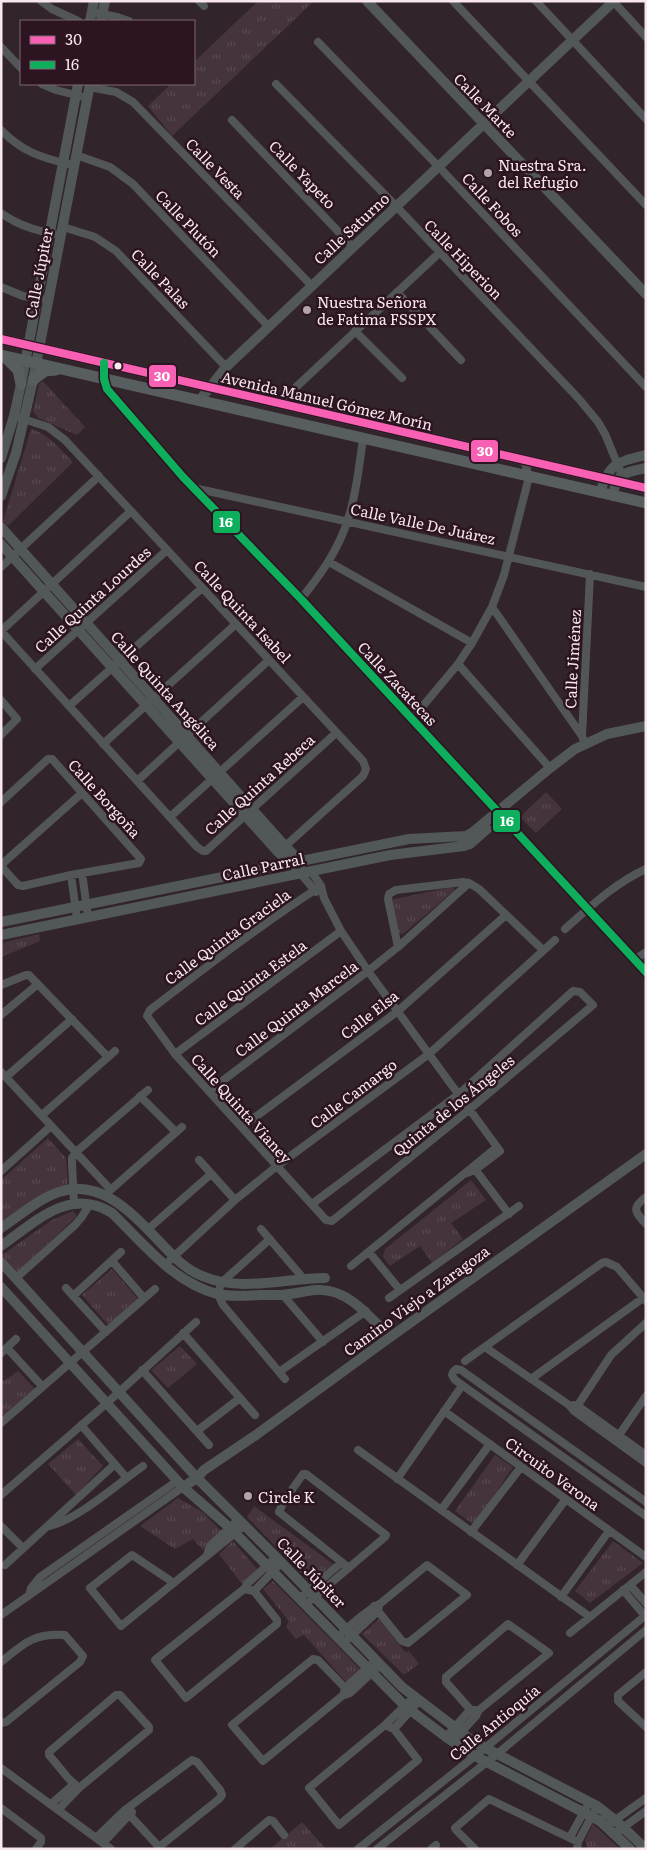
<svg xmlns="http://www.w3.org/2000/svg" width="647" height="1850" font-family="Literata,serif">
<defs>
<pattern id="grass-tufts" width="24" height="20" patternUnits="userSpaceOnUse" patternTransform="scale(1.25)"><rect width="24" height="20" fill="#46343c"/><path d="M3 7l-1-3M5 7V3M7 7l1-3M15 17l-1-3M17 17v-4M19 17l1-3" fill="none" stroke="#58484f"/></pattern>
</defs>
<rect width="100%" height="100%" fill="#31242b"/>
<path fill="url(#grass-tufts)" d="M258,1H314L172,136L148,106L171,84H194V62Z
M43,381L85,427L77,435L38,418L33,411L39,384Z
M31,429C49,434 60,449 73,462L8,526L3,521Z
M546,792L562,809L536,833L520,817Z
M452,887L455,890L403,934L398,933L390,900Z
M39,934L40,941L1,957V943Z
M48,1138L66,1158L68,1187L1,1225V1180Z
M471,1180L486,1200L451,1223L463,1239L432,1263L420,1246L390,1266L383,1257L385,1249Z
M73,1211L77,1216L17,1273L2,1255L52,1220Z
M112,1269L139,1300L109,1326L82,1295Z
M180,1346L197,1364L168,1388L151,1370Z
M18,1371L35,1389L4,1416L1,1413V1379L4,1381Z
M78,1439L103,1466L76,1495L48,1464Z
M495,1455L513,1467L474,1525L455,1511Z
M178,1498L204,1513L221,1531L203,1550L193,1539L175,1549L140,1526Z
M254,1506L333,1564L311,1583L247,1517Z
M233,1541L257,1569L242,1584L219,1554Z
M613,1541L643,1563L590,1603L575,1591Z
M273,1581L361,1670L346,1682L304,1635L296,1639L286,1627L289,1621L263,1589Z
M379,1619L405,1652L409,1651L419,1664L404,1675L362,1634Z
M302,1822L326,1849H270Z
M593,1824L620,1849H588L585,1840Z"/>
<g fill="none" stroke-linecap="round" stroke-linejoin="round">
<path stroke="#535658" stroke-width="8" d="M41,1L52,9L78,21
M199,1L204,6
M453,1L646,205
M536,1L646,119
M613,1L646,37
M97,13L117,17L129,21
M318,42L439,167L646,387
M1,47L21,68
M42,84L56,90L87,98
M276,84L396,206L579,399L598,422L605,434L624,480
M89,87L116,92L133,102L312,286
M232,120L353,247
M1,130C22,151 39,157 68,164
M76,155L110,167L133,184L269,327
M1,213C18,225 34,230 54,234
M63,227L95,237L116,251L226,367
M1,287L23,296L42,299
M397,292L461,360
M355,331L402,378
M104,363V379L107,389L183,477L301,599L646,972
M278,404L439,253
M14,416L48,427L65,440L363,761L366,769L363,776L282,849
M194,488L646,587
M329,562L472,643
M1,567L99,476
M301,599C321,574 339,549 348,519C357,493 359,465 363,439
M492,607L582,736
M1,631L197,847L203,851H206L336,733
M1,631L131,511
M458,664L550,768
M35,669L167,550
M1,700L17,719L1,735
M69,706L202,588
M412,719L458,664L472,643L492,607L504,575L529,477L524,460
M103,744L236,624
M585,744L582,736L590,574
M137,781L269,660
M1,802L48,759H52L141,859L139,863L71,875L23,886L18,885L1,866
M170,817L303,697
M1,865L82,793
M311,871L321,886L324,898L341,931L368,971L500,1151L475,1170L467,1173
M82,873L88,916
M301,874L316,892
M71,875L77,919
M565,929C590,907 615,883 646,869
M398,947L388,899L389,894L396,890L463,882L469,883L479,889L543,950
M634,960L646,952
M1,985L26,975H29L108,1057
M1,1015L38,984
M175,1054L341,931
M1,1072L110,1189
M6,1077L72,1019
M209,1091L368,971L398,947L469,883
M140,1096L176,1132
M42,1115L115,1051
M242,1127L398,1011L506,915
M199,1160L235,1200
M474,1168L509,1214
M1,1171L51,1126
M107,1193L182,1127
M646,1197C631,1208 635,1212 646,1224
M74,1203L72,1163V1158L76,1152L148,1090
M312,1204L459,1094L573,991L580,992L593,1005L470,1109L332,1221L326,1220L175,1054L147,1016L150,1010C206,967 262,924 321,886
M261,1229L303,1278
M147,1230L211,1174
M270,1239L221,1283L218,1294L223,1305L285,1379
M369,1252L400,1290
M170,1260L235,1200L277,1166L429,1054L555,940
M112,1261L144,1298
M351,1266L497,1147
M16,1278L75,1225L81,1218L90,1204
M66,1288L106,1332
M283,1295L323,1342
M73,1296L121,1252
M389,1298L519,1206
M183,1333L255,1415
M485,1347L569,1405L574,1411L646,1463
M7,1348L42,1386
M1,1353L16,1339
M465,1361L602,1263L606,1262L617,1267L646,1301
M142,1370L209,1445
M279,1372L366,1311
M531,1379L643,1298
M574,1405L578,1406L646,1455
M444,1411L646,1557
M574,1411L611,1355L646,1323
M1,1423L155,1289
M81,1425L126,1477
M197,1431L240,1398
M617,1438L646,1396
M358,1450L590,1617
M397,1479L459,1390
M1,1495L107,1403L196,1322
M646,1502L461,1370L456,1369L453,1372L452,1375L455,1380L646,1516
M441,1510L490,1444
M1,1526L23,1548
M50,1526C80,1518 116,1485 143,1466
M471,1532L521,1467
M207,1555L210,1546L239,1519
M5,1565L115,1464
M517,1565L566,1499
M174,1583L132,1555L90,1588L121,1626L245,1525
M630,1585L646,1603
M244,1589L254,1591L277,1620V1624L186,1698L155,1660L244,1589L248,1583L276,1557
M623,1590L646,1617
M254,1591L282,1562
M29,1595L31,1588L40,1577L177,1481
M561,1597L609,1531
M299,1599L342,1562
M305,1605L385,1537L386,1535L306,1474H303L284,1501L279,1512L349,1568
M1,1615L183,1487
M342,1633C354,1622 366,1611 381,1603L427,1565L467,1595L408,1643L402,1641L374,1606
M570,1633L646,1572
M348,1639L378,1611L379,1606
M1,1662C24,1643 34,1633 65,1635L83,1656L80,1662L6,1722L1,1723
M646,1672L618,1695V1701L646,1727
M344,1692L345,1688L376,1660
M350,1693L318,1660L313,1659L232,1725L263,1761L342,1696L350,1693L380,1665
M385,1725L394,1729L418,1760L339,1825L309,1788L385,1725L414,1697
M394,1729L419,1701
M446,1737L470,1710H475
M452,1742L476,1716L479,1710L549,1653L508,1624L446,1677V1682L476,1716
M1,1768L111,1849
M51,1804L74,1784
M1,1808L41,1838V1842L36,1849
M58,1810L79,1788L149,1730V1727L120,1695H116L49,1752V1755L69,1779L79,1788
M611,1823L646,1798
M614,1834L646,1811
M570,1837L586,1808
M96,1838L125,1810L192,1760L197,1762L220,1790L222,1795L219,1799L159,1847L125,1810
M103,1843L132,1812
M235,1849L269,1820L273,1821L284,1835
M358,1849L485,1748L646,1615
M377,1849L497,1754L646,1630
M431,1849L436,1845
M475,1849L456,1830L455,1828L489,1799L578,1842
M577,1849L578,1842L597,1806"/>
<path stroke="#525758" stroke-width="10" d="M367,1L646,294
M90,21L94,1
M101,21L105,1
M199,401L226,367L614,1
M1,458L14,416L21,384L78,84
M600,493C609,463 617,462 646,455
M1,496L16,453L33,380L90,84
M613,496C616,472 624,473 646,468
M1,527L285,846L302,863
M1,544L278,852L293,865
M1,922L409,839L466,836L473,832L550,768L575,749L607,734L646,726
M1,935L390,855L464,846L470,844L487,829
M1,1228C19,1216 38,1199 59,1192C100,1178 132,1213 158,1240C172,1255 185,1270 205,1277C241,1292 286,1278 325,1278
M1,1246C35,1222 70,1186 112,1213C144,1244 173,1282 217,1294C231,1297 245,1296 259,1295C267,1295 274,1295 282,1295C293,1294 305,1291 316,1290C343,1288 363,1309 380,1327
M1,1262L197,1478L276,1557L402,1687L474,1742L597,1806L615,1820L646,1849
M1,1287L183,1487L230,1528L405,1706L446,1737L475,1756L600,1821L630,1849
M183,1487L197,1478L204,1470L256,1435L382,1343L646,1154"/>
<path stroke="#585e5f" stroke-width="11" d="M1,339L646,488
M1,355L646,503
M4,356L18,370L21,384
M33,380L45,371L56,370"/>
<g stroke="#2c1421" stroke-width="11">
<path id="bus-1" d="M1,339L646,488"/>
</g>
<g stroke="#2c1421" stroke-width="11">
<path id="bus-2" d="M104,363V379L107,389L183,477L301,599L646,972"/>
</g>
<use href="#bus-1" stroke="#f860b3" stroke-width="8"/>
<use href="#bus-2" stroke="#0daf5c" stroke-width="8"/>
</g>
<g fill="#b3a3aa" stroke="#2c1421" stroke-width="2">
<circle cx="488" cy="173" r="5"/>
<circle cx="307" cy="310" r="5"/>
<circle cx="248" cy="1496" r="5"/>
</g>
<circle fill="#f9e7ef" stroke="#2c1421" stroke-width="2" cx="118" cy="366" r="4.5"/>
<g text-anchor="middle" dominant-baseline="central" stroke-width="5" stroke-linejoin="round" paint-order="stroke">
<g font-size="15" fill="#f9e7ef" stroke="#2c1421">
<text transform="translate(486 105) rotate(46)">Calle Marte</text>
<text transform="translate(216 168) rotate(46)">Calle Vesta</text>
<text transform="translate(303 174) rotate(46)">Calle Yapeto</text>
<text transform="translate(493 204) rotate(47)">Calle Fobos</text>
<text transform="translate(189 223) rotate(46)">Calle Plutón</text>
<text transform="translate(351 228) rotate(-43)">Calle Saturno</text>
<text transform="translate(464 259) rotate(46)">Calle Hiperion</text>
<text transform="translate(38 273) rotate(-79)">Calle Júpiter</text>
<text transform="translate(161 278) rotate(46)">Calle Palas</text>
<text transform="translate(327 400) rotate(13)">Avenida Manuel Gómez Morín</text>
<text transform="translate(423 523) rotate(12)">Calle Valle De Juárez</text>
<text transform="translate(92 599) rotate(-42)">Calle Quinta Lourdes</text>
<text transform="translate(243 611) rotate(47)">Calle Quinta Isabel</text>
<text transform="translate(572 659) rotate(-87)">Calle Jiménez</text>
<text transform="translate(398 683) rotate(47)">Calle Zacatecas</text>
<text transform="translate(166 690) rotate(48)">Calle Quinta Angélica</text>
<text transform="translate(259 784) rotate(-42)">Calle Quinta Rebeca</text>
<text transform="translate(105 798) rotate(48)">Calle Borgoña</text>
<text transform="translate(263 866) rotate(-12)">Calle Parral</text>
<text transform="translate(227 936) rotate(-36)">Calle Quinta Graciela</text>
<text transform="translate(250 982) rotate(-36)">Calle Quinta Estela</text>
<text transform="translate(296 1008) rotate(-37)">Calle Quinta Marcela</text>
<text transform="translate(369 1014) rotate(-38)">Calle Elsa</text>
<text transform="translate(353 1093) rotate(-37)">Calle Camargo</text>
<text transform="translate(453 1105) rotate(-39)">Quinta de los Ángeles</text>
<text transform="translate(242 1108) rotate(48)">Calle Quinta Vianey</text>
<text transform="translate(416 1300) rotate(-36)">Camino Viejo a Zaragoza</text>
<text transform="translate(553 1473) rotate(36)">Circuito Verona</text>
<text transform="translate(312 1572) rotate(46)">Calle Júpiter</text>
<text transform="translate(494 1722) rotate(-39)">Calle Antioquía</text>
</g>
<g font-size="15" fill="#f9e7ef" stroke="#2c1421" text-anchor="start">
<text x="498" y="164">Nuestra Sra.<tspan x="498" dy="17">del Refugio</tspan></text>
<text x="317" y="301">Nuestra Señora<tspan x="317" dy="17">de Fatima FSSPX</tspan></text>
<text x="258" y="1496">Circle K</text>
</g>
</g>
<g stroke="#2c1421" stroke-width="2">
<rect x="148" y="364" width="29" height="24" rx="5" fill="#f860b3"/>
<rect x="470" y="439" width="29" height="24" rx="5" fill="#f860b3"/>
<rect x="212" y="510" width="29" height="24" rx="5" fill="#0daf5c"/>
<rect x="492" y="809" width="29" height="24" rx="5" fill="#0daf5c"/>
</g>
<g font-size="14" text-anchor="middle" font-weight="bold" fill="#fff">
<text x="162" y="381">30</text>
<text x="485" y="456">30</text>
<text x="226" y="527">16</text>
<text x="507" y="826">16</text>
</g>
<rect width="647" height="1850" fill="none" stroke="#f9e7ef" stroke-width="5"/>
<rect x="20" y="20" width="175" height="65" fill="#2c1421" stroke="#7e6873"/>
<rect x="30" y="36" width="25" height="8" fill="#f860b3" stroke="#7e6873"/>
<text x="65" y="45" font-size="15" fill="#f9e7ef">30</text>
<rect x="30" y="61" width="25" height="8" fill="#0daf5c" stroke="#7e6873"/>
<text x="65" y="70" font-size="15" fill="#f9e7ef">16</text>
</svg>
